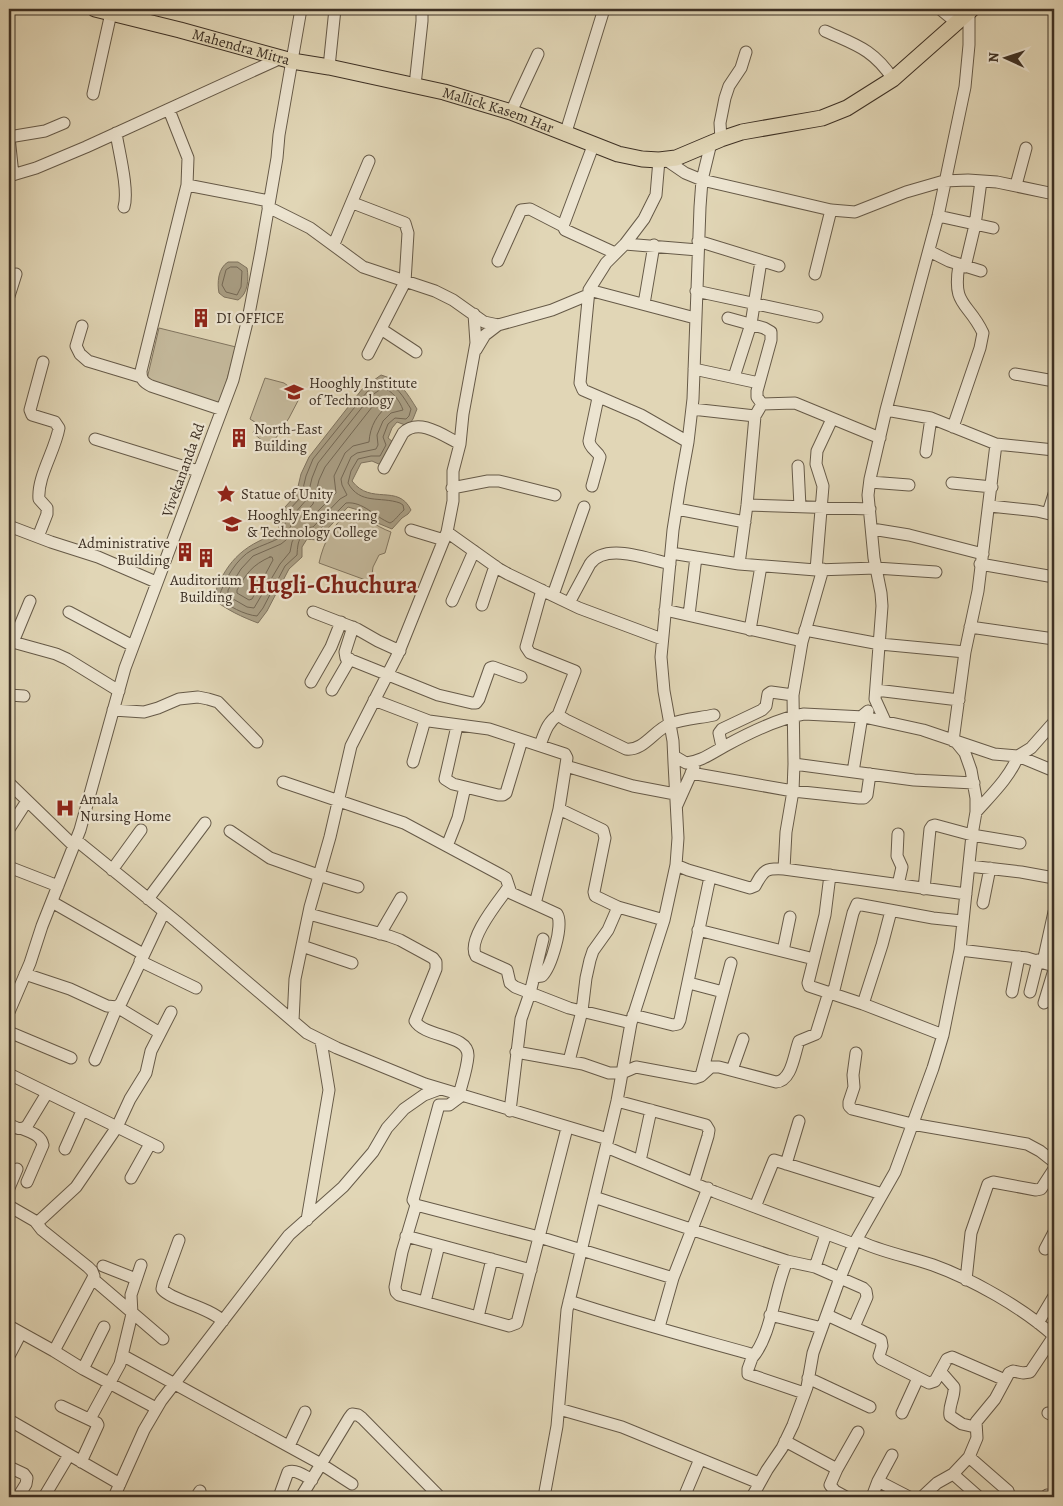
<svg xmlns="http://www.w3.org/2000/svg" width="1063" height="1506" font-family="Alegreya,serif">
<rect width="100%" height="100%" fill="#e1d6b6"/>
<filter id="stains"><feTurbulence type="fractalNoise" baseFrequency=".004" numOctaves="4"/><feColorMatrix values="0 0 0 0 .2 0 0 0 0 .09 0 0 0 0 .02 0 0 0 .5 -.17"/></filter>
<radialGradient id="worn" r=".72"><stop offset=".6" stop-color="#630" stop-opacity="0"/><stop offset="1" stop-color="#630" stop-opacity=".3"/></radialGradient>
<path fill="#c5ba9d" stroke="#817560" d="M159,328L236,347L219,408L147,379Z
M265,378L284,383L301,395L289,418L270,447L253,433L258,424L250,419Z
M349,511C364,516 375,526 391,532L385,553L379,555L373,567L371,582L319,563C324,541 332,527 349,511Z"/>
<path fill="#a99e84" stroke="#7e725e" d="M228,262H238L247,268C249,279 248,294 238,300L224,297L219,293C217,283 218,268 228,262Z
M381,375C400,380 407,393 417,409L413,419L408,426L397,422L392,428L388,438L393,442L381,465L372,461L361,463L352,481C371,506 398,483 411,510L408,514L402,518L392,529L375,522L365,512L348,507L317,540L307,539L302,547V557L289,569L267,611L258,623C242,617 227,610 213,599C224,564 242,545 277,534L285,507L296,495L301,474L309,457L363,388Z"/>
<g fill="none" stroke-linecap="round" stroke-linejoin="round">
<path stroke="#736754" stroke-width="1" d="M231,267H237L242,271L241,287L237,295L226,292L222,285L226,270Z
M382,381C396,383 404,398 411,409L409,416L406,419L395,418L388,424L383,437L386,445L380,456H371L358,459L351,471L348,483C360,505 380,496 400,503L403,505L404,510C399,514 395,521 390,523C375,517 363,501 346,503L315,534C299,534 298,539 297,555L285,566L263,608L257,616C245,615 227,606 219,597C224,580 237,558 252,550C262,545 273,542 281,537L289,510L301,497L306,476L313,459L367,392Z
M383,388C392,390 400,401 403,410L391,413L383,421L377,435L378,445L376,449L357,453L351,457L341,479L342,485L347,495L340,499L313,527L304,528L297,533L292,542L290,552L280,564L254,608L247,607L228,596V590L241,569L253,556L281,544L286,540L295,513L307,499L312,478L318,463L371,396Z
M383,397L389,402L390,404C377,414 370,426 369,442L353,446L345,453L334,476L336,493L310,519L303,520L302,516L313,504L319,480L325,467L376,402Z
M270,557H272L273,560L252,599L249,600L237,593V590C246,574 252,565 270,557Z"/>
<g stroke="#665a48" stroke-width="13">
<path id="minor" d="M940,9L957,23
M825,31C856,45 873,49 893,79
M329,67L335,9
M415,85L422,21V9
M93,94L111,13
M169,110L188,158L187,185L141,371C141,379 143,382 151,386L220,409
M511,112L538,54
M116,133C119,152 129,190 124,207
M565,135L604,9
M9,137L45,131L64,123
M9,137L13,175
M721,139L720,123L725,98L729,86L741,68L746,52
M593,146L563,226L565,230L615,253
M659,160L656,195L644,219L625,244L606,263L589,290L580,383L583,390L641,415L688,442
M666,160L685,173L702,180L831,210L855,212L906,192L944,181L968,180L997,182L1054,194
M9,176L36,168L86,147L281,58
M187,185L269,201
M1016,185L1026,148
M353,203L405,223L408,233L405,282L368,354
M268,207L310,228L363,267L435,291L453,300L484,322L498,325
M938,216L993,228
M698,241L779,266
M334,244L369,161
M625,244L698,250
M929,251L949,261L981,271
M498,261L521,210L530,209L563,226
M965,267L975,225L981,181
M815,274L831,210
M589,290L695,318
M696,291L817,317
M9,296L16,274
M644,304L654,245
M728,318L764,328L771,332V340L757,391V397L762,404
M82,326L76,346L80,354L88,361L141,377
M381,329L416,352
M476,350L485,335L498,325L552,310L588,295
M694,369L759,383
M1015,374L1054,381
M734,377L751,324L761,261
M692,409L755,416
M886,410L931,418L996,444L1054,450
M953,427L980,348L983,333C968,301 952,307 959,265
M95,439L198,471
M926,452L931,418
M798,466L800,507
M384,468L403,433C419,417 444,436 460,444
M870,482L909,485
M952,483L992,487
M592,486L600,457C597,450 590,449 589,441L598,398
M452,488L488,481H499L555,495
M747,505L870,509
M990,506L1037,511L1054,515
M677,509L745,522
M1048,513L1054,494
M9,526L51,542L98,557L156,582
M872,529L909,535L983,554
M411,530L444,540
M447,532L499,569L508,574L579,608L662,639
M38,537L47,514V508L39,499C37,477 55,451 59,428L55,422L32,415L30,410L43,362
M671,553L739,564L816,570L876,568L936,572
M739,564L747,505L755,416L762,404L795,403L880,438
M980,564L1054,577
M816,570L823,486L816,464L817,451L832,419
M542,590L526,647L530,653L575,671L558,715L566,720L626,749C644,751 654,730 670,724C683,719 700,718 714,715
M553,595L584,507
M452,601L474,551
M569,603L590,564C605,542 649,559 670,564
M482,605L495,566
M665,610L802,641
M69,612L133,646
M313,612L357,629L378,641L400,651
M689,615L696,557
M353,627L345,652L346,658L438,695L472,703H476L479,699L490,668L493,667L521,677
M970,627L1054,639
M750,630L761,566
M805,630L880,644L965,652
M9,641L56,654L67,659L119,691
M13,642L30,601
M311,682L331,647L341,622
M332,690L350,659
M876,690L959,700
M9,695L24,696
M374,700L429,721L489,729L565,754L567,758L559,809L535,904
M113,710L144,712L158,708L179,699L198,697L208,699L218,702L257,742
M885,721L875,699L882,606L881,593L874,558L868,495L870,479L886,410L938,216L965,87L969,45V12
M457,726L445,779L453,784L498,795H503L506,793L522,740
M953,741L965,652L978,591L996,444
M540,745C545,732 547,723 558,715
M722,747L719,733L722,729L762,710L766,706L768,694L771,692L793,695
M674,756L686,763C700,762 712,753 725,746C747,734 779,718 804,714L864,717L923,730L994,754L1018,756L1031,748L1054,722
M413,762L425,720
M794,764L914,780L974,783
M566,766L633,786L675,794
M853,772L862,716L868,711
M691,773L793,791L859,798H864L867,795L870,774
M283,782L404,823L501,875L506,878L511,893L557,914C564,925 551,967 542,976L534,977
M9,783L74,846
M677,805L694,767
M559,809L603,830L605,838L594,892L595,896L618,907L664,920
M976,812C991,795 1010,777 1018,756L1054,771
M9,829L27,801
M230,831L270,858L318,875L358,887
M898,834L897,856L902,867L898,885
M76,840L177,922L307,1033L337,1048L425,1084L608,1139
M447,846L458,818L465,787
M676,865L688,870L750,888L755,886C764,870 765,868 784,869L966,894
M969,866L1021,872L1054,878
M9,867L58,886
M784,869L786,832L793,791L794,764L793,695L802,642L823,569
M112,870L141,830
M830,875L825,915L808,983L809,986L863,1004L943,1035
M508,888C498,902 466,940 476,956L507,970L510,983L515,987L569,1008L631,1023
M924,889L930,829L932,826L935,825L972,835L1020,843
M148,899L205,823
M52,902L143,954
M983,903L990,868
M309,914L389,936L400,940L433,958L436,962V969L415,1021C425,1038 469,1034 468,1056C467,1069 462,1083 459,1095
M698,930L814,959
M380,934L401,898
M302,946L352,963
M960,950L1027,958L1054,966
M783,951L790,917
M140,961L196,988
M1043,962L1054,912
M25,974L70,989L107,1006L117,1007L121,1003L164,912
M689,983L723,992
M1012,992L1019,957
M1030,992L1038,960
M833,994L853,913L857,904L933,918L962,921
M1044,1003L1054,970
M863,1004L882,945L891,911
M9,1012L30,963L42,926L80,830L125,668L233,380L249,314L261,251L277,158L279,135L301,9
M633,1015L673,1025L678,1024L680,1020L710,877
M293,1021L295,979L310,907L330,837L351,746L398,654L447,532L453,501V471L460,444L463,414L476,343L474,314
M9,1032L71,1058
M516,1052L583,1064L609,1073H622L636,1067L695,1078L701,1076L711,1067H719L776,1082C792,1081 794,1054 799,1041L816,1034L829,992
M856,1053L853,1075L854,1087L849,1102V1106L852,1109L912,1124L1027,1144L1040,1151L1054,1162
M95,1060L117,1007L160,1033
M569,1061L582,1011L586,978L590,960L593,951L608,930L618,907
M732,1070L743,1039
M9,1074L158,1147
M701,1076L731,963
M617,1101L706,1125L709,1130L708,1136L694,1182
M510,1111L521,1019L530,993L543,939
M9,1124C16,1128 20,1131 27,1126L47,1093
M567,1128L517,1323L509,1326L399,1295L396,1292L395,1287L402,1252L416,1205L539,1237L673,1278
M23,1129C32,1133 41,1135 43,1145L27,1182
M606,1147L715,1192L854,1244
M65,1149L82,1111
M640,1161L651,1110
M786,1164L799,1121
M131,1178L150,1144
M9,1188L17,1169
M594,1197L787,1261L815,1267L863,1288L866,1291L867,1297L854,1327
M416,1205L413,1200L439,1105H449L461,1096
M9,1206L35,1221L42,1230L88,1267L92,1271L94,1276L54,1351
M755,1207L774,1160L882,1194
M307,1220L329,1090L321,1041
M37,1223L76,1187L117,1127L130,1099L146,1073L151,1051L171,1012
M406,1236L531,1270
M179,1240L163,1284L162,1289C172,1301 207,1306 223,1321
M857,1240C880,1252 907,1256 933,1265C972,1279 1023,1308 1054,1336L1030,1372L1023,1373L1013,1371L1009,1373L995,1399L976,1422L977,1438L969,1457L953,1474L937,1483L922,1497
M1045,1249L1054,1232
M103,1266L136,1279
M815,1267L826,1234
M93,1279L163,1339
M966,1280L971,1233L988,1184L993,1182L1036,1190L1041,1189L1054,1169
M569,1301C629,1321 690,1337 751,1354L752,1358L748,1369V1374L804,1393
M425,1302L439,1245
M770,1315L822,1328
M827,1315L881,1340L882,1346L879,1356L881,1359L929,1383L935,1381L947,1359L952,1357L1005,1380
M478,1317L492,1259
M1038,1323L1054,1296
M9,1326L54,1351L83,1369L156,1408
M659,1327L673,1278L708,1188
M122,1355L321,1464L352,1484
M9,1356L21,1333
M752,1358C772,1335 774,1290 787,1261
M83,1369L104,1327
M941,1372L954,1387C955,1397 948,1406 950,1416L962,1424L975,1427
M808,1378L870,1407
M61,1406L97,1423L98,1425L81,1462
M559,1409L622,1427L759,1483
M902,1413L918,1378
M1048,1413L1054,1416
M90,1419L120,1364L132,1314L131,1295L141,1265
M9,1420L120,1484
M785,1441L837,1469
M289,1446L305,1412
M969,1457L1008,1491L1010,1497
M9,1467L24,1474L27,1478L26,1484L18,1497
M953,1474L979,1497
M878,1481L909,1497
M44,1497L69,1455
M114,1497L144,1430L161,1401L278,1249L289,1235L343,1187L373,1152L387,1128L404,1109L424,1095L440,1089
M196,1497L200,1491
M279,1497L288,1472C296,1469 305,1476 312,1480
M301,1497L349,1418L352,1414L358,1415L362,1418L440,1497
M544,1497L557,1426L567,1310L617,1101L631,1023L664,920L676,865L678,838L674,763L673,741L664,691L661,657L673,530L680,486L688,442L693,399L700,207L702,180L711,143
M684,1497L700,1459
M752,1497L767,1470L782,1448L793,1425L807,1387L813,1353L819,1336L840,1278L854,1244L895,1172L933,1068L943,1035L960,950L972,835L976,812V798L971,770L965,753L956,742
M846,1497L835,1491L830,1485L837,1469L858,1432
M872,1497L878,1481L892,1455
M1045,1497L1047,1495L1054,1497"/>
</g>
<g stroke="#3d3024" stroke-width="17">
<g id="major">
<path id="s1" d="M95,9L180,30L292,61L329,67L444,92L511,112L618,154L642,159L659,160L676,158L721,139L742,132L822,118L847,108L893,79L972,9"/>
</g>
</g>
<use href="#minor" stroke="#ece4d0" stroke-width="11"/>
<use href="#major" stroke="#e1d6b6" stroke-width="15"/>
</g>
<defs>
<g id="building-bare" transform="scale(1.5)"><path d="M-4-6H4V6H1V3H-1V6H-4ZM-2.5-4.3h1.7v1.8h-1.7ZM.8-4.3h1.7v1.8H.8ZM-2.5-1h1.7V.8h-1.7ZM.8-1h1.7V.8H.8Z" fill="#8f2418" stroke="#ece4d0" stroke-width="2.5" paint-order="stroke"/></g>
<g id="university-bare" transform="scale(1.5)"><path d="M0-5L7-2L0 1L-7-2ZM-4 1L0 2.5L4 1V4Q0 6-4 4Z" fill="#8f2418" stroke="#ece4d0" stroke-width="2.5" paint-order="stroke"/></g>
<g id="sight-bare" transform="scale(1.5)"><path d="M0-6L1.8-2.2L6-1.7L2.9 1.2L3.7 5.4L0 3.3L-3.7 5.4L-2.9 1.2L-6-1.7L-1.8-2.2Z" fill="#8f2418" stroke="#ece4d0" stroke-width="2.5" paint-order="stroke"/></g>
<g id="hospital-bare" transform="scale(1.5)"><path d="M-5-5h3v3.5h4V-5h3V5h-3V1.5h-4V5h-3Z" fill="#8f2418" stroke="#ece4d0" stroke-width="2.5" paint-order="stroke"/></g>
</defs>
<g fill-rule="evenodd">
<use href="#building-bare" x="201" y="318"/>
<use href="#university-bare" x="294" y="392"/>
<use href="#building-bare" x="239" y="438"/>
<use href="#sight-bare" x="226" y="494"/>
<use href="#university-bare" x="232" y="524"/>
<use href="#building-bare" x="185" y="552"/>
<use href="#building-bare" x="206" y="558"/>
<use href="#hospital-bare" x="65" y="808"/>
</g>
<g text-anchor="middle" dominant-baseline="central" stroke-width="4.5" stroke-linejoin="round" paint-order="stroke">
<g font-size="15" fill="#3d3024" stroke="#ece4d0">
<text stroke="none"><textPath href="#s1" startOffset="151">Mahendra Mitra</textPath></text>
<text stroke="none"><textPath href="#s1" startOffset="416">Mallick Kasem Har</textPath></text>
<text transform="translate(183 470) rotate(-70)">Vivekananda Rd</text>
</g>
<g font-size="15" fill="#3d3024" stroke="#ece4d0" text-anchor="start">
<text x="216" y="318">DI OFFICE</text>
<text x="309" y="383">Hooghly Institute<tspan x="309" dy="17">of Technology</tspan></text>
<text x="254" y="429">North-East<tspan x="254" dy="17">Building</tspan></text>
<text x="241" y="494">Statue of Unity</text>
<text x="247" y="515">Hooghly Engineering<tspan x="247" dy="17">&amp; Technology College</tspan></text>
<text x="170" y="543" text-anchor="end">Administrative<tspan x="170" dy="17">Building</tspan></text>
<text x="206" y="580" text-anchor="middle">Auditorium<tspan x="206" dy="17">Building</tspan></text>
<text x="80" y="799">Amala<tspan x="80" dy="17">Nursing Home</tspan></text>
</g>
<g font-size="25" font-weight="bold" fill="#7a1f14" stroke="#ece4d0">
<text x="333" y="585">Hugli-Chuchura</text>
</g>
</g>
<rect width="1063" height="1506" fill="none" stroke="#e1d6b6" stroke-width="30"/>
<rect x="10" y="10" width="1043" height="1486" fill="none" stroke="#3d3024" stroke-width="2.5"/>
<rect x="15" y="15" width="1033" height="1476" fill="none" stroke="#3d3024"/>
<g transform="translate(1006 58) rotate(273)" stroke="#ece4d0" stroke-width="4" paint-order="stroke">
<path d="M0-4L9 19L0 12L-9 19Z" fill="#3d3024"/>
<text y="-8" font-size="14" font-weight="bold" text-anchor="middle" fill="#3d3024">N</text>
</g>
<rect width="100%" height="100%" filter="url(#stains)"/>
<rect width="100%" height="100%" fill="url(#worn)"/>
</svg>
